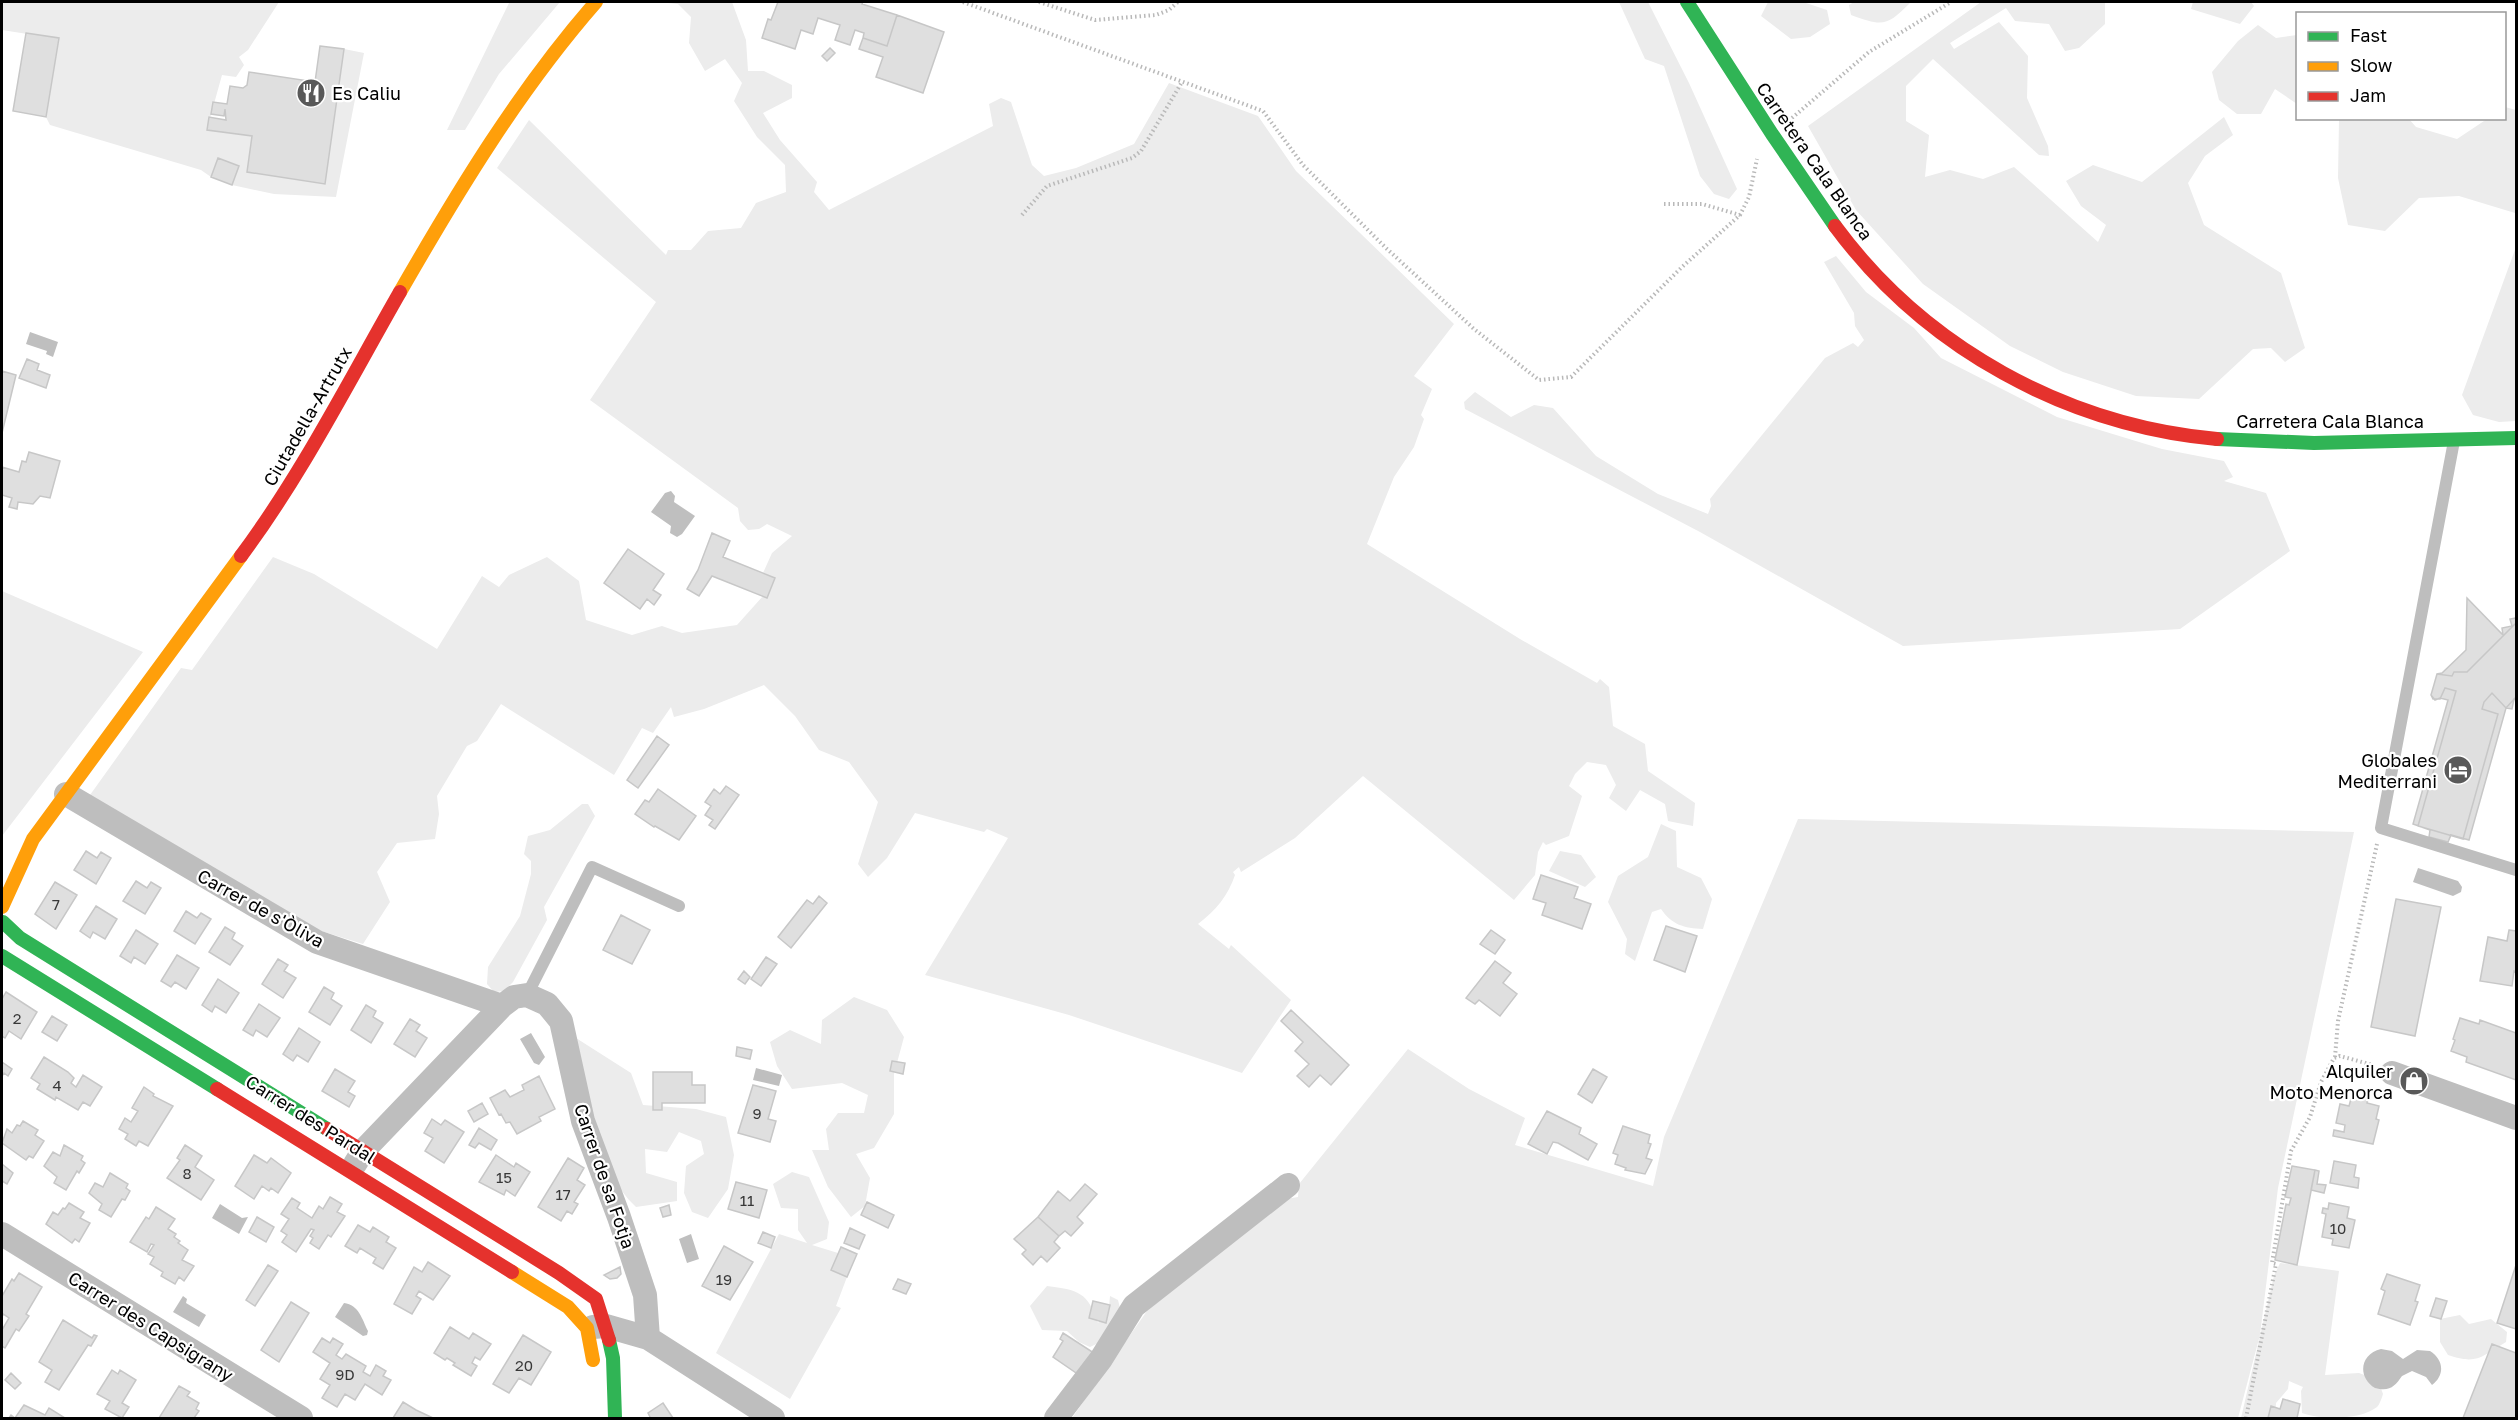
<svg xmlns="http://www.w3.org/2000/svg" width="2518" height="1420" font-family="'Golos Text',sans-serif">
<rect width="100%" height="100%" fill="#fff"/>
<path fill="#ececec" d="M2,2H279L248,50L239,57L244,65L236,77L222,75L207,129L252,136L248,172L325,184L344,49L364,53L336,197L274,194L232,185L218,158L211,177L201,170L50,125L46,117L59,39L2,30Z
M506,2H560L499,74L465,130H447L509,3Z
M657,2H732L746,40L748,71H764L792,85V98L763,113L780,140L817,182L814,192L829,210L993,126L989,104L1001,98L1011,102L1032,165L1044,176L1076,168L1134,144L1169,83L1258,116L1296,171L1454,324L1414,376L1432,389L1421,415L1424,419L1414,447L1394,477L1367,544L1520,639L1597,683L1600,679L1609,687L1613,726L1645,744L1648,771L1695,803L1693,826L1668,821L1665,804L1640,790L1626,811L1609,798L1616,785L1606,765L1587,762L1575,774L1569,786L1582,796L1569,836L1546,845L1543,842L1538,852L1535,875L1514,900L1363,776L1295,838L1241,872L1239,867L1233,872L1235,875C1228,896 1216,910 1198,924L1229,949L1231,945L1291,1000L1242,1073L1069,1015L925,975L1008,838L987,829L984,832L915,813L887,858L868,877L858,864L878,802L849,762L819,750L795,716L764,685L704,709L674,717L671,707L653,733L642,728L614,775L501,704L477,741L467,746L437,796L439,814L435,839L397,843L377,872L390,902L363,944L318,930L90,795L181,668L192,670L273,557L314,574L437,649L482,576L499,587L509,575L547,557L579,581L586,620L632,635L662,626L682,633L737,625L763,596L767,598L775,578L763,573L772,553L792,536L767,524L759,529L748,530L740,521L738,508L590,400L656,302L497,168L529,120L666,255L668,250H691L708,231L741,228L756,203L786,192L785,165L757,137L734,101L742,83L725,59L705,71L689,43L691,17L678,4Z
M1619,2H1648L1689,83L1737,189L1729,199L1714,194L1700,176L1664,66L1645,59Z
M1768,2H1803L1827,10L1830,24L1810,37L1791,39L1761,16Z
M1854,2H1911C1887,26 1884,27 1851,15L1849,5Z
M1981,2H2105V24L2079,48L2065,51L2049,24L2015,21L2006,8L1950,43L1954,49L1999,22L2028,56L2027,98L2048,146L2049,156L2039,155L1933,59L1906,86V121L1929,135L1925,177L1950,170L1983,179L2014,167L2098,242L2106,225L2081,206L2066,181L2093,165L2142,182L2224,117L2233,135L2205,156L2188,183L2204,225L2281,273L2305,348L2285,362L2271,348L2253,349L2199,399L2136,396L2063,372L2010,346L1923,284L1856,210L1808,126Z
M2193,2H2251L2254,6L2240,24L2191,9Z
M2258,25L2276,38L2297,35V104L2275,89L2261,114H2237L2219,100L2212,72L2238,41Z
M2505,107L2516,110V216L2515,213L2459,196L2419,198L2385,231L2348,225L2338,178L2339,119H2409L2416,127L2457,139L2487,119L2504,118Z
M2516,247V421L2499,422L2473,415L2462,395Z
M1836,256L1866,292L1914,328L1941,358L2057,417L2162,449L2224,461L2233,477L2224,481L2266,493L2290,551L2180,629L1903,646L1700,532L1465,409L1464,402L1475,392L1511,417L1534,405L1553,408L1596,456L1658,494L1708,514L1711,506L1710,499L1717,490L1825,358L1853,343L1858,347L1864,340L1855,326L1854,313L1824,262Z
M2,591L143,652L2,836Z
M582,804H588L595,816L544,907L547,920L513,982L504,991L494,992L487,984L488,967L520,916L531,874V861L524,854L528,836L550,830Z
M1798,819L2354,832L2278,1188L2260,1335L2238,1418H1072L1147,1311L1280,1200L1298,1197L1299,1184L1408,1049L1469,1089L1525,1118L1515,1145L1653,1186L1664,1137Z
M1661,824L1676,831L1677,867L1701,878L1712,899L1703,929C1684,928 1672,925 1661,909L1652,912L1635,961L1625,954L1627,939L1608,902L1618,876L1648,857Z
M1560,851L1581,855L1596,877L1585,887L1549,871Z
M854,997L887,1010L904,1037L894,1074V1114L874,1148L856,1154L870,1178L865,1206L851,1217L828,1187L812,1150H829L826,1129L838,1113H864L868,1095L842,1083L792,1089L777,1066L770,1042L790,1030L821,1044L822,1020Z
M576,1038L631,1073L643,1105L696,1109L726,1117L734,1155L728,1189L708,1218L692,1212L684,1193L686,1166L704,1154L701,1141L679,1132L667,1152L645,1149L646,1173L677,1182V1201L636,1207C595,1169 586,1091 576,1038Z
M792,1172L809,1177L829,1222L827,1239L812,1245L838,1253L831,1270L847,1277L836,1306L841,1308L790,1399L716,1353L779,1234L807,1243L798,1230V1209L781,1208L773,1184Z
M2280,1263L2339,1271L2325,1375L2359,1373L2378,1380L2383,1394C2382,1397 2380,1404 2377,1407C2361,1420 2321,1420 2302,1413L2301,1391L2303,1387L2289,1381L2288,1389L2276,1403L2275,1418H2241L2274,1276Z
M1047,1286C1078,1290 1088,1292 1098,1323L1109,1307L1110,1296L1118,1300L1122,1316L1109,1338L1090,1347L1079,1342L1067,1331L1042,1330L1030,1306Z
M2460,1315L2469,1324L2491,1319L2507,1332L2506,1342C2481,1357 2477,1365 2448,1355L2440,1342V1319Z"/>
<path fill="#bfbfbf" d="M30,332L58,342L53,357L46,354L47,351L26,344Z
M671,491L675,496L674,502L695,516L682,534L677,537L670,533L671,526L651,512L665,493Z
M2418,868L2458,881L2462,887L2461,892L2453,896L2413,882Z
M531,1033L545,1057L539,1065L534,1063L520,1039Z
M756,1068L782,1075L779,1086L753,1080Z
M220,1204L242,1218L248,1217L239,1234L212,1218Z
M691,1234L699,1259L687,1263L679,1239Z
M183,1296L187,1299L186,1303L206,1315L199,1327L173,1312Z
M344,1303C359,1305 362,1319 368,1331L367,1335L363,1336L335,1317Z
M2381,1349L2392,1351L2403,1359L2417,1350L2430,1351C2444,1360 2445,1375 2432,1385L2426,1377L2412,1371L2402,1376C2395,1386 2390,1392 2375,1388C2357,1377 2360,1354 2381,1349Z"/>
<path fill="#dfdfdf" stroke="#c7c7c7" stroke-width="1.5" d="M778,2H863L862,4L897,15L887,46L863,38L864,33L855,30L850,45L835,40L840,25L818,18L813,34L801,30L795,49L762,38L768,19L771,20Z
M897,15L944,32L923,93L876,77L883,57L859,49L863,38L887,46Z
M26,33L59,38L46,117L13,111Z
M320,46L344,49L325,184L247,172L252,136L207,130L209,117L226,120L225,109L224,116L211,114L213,102L227,104L230,86L243,88L247,85L249,72L315,82Z
M830,48L835,53L827,61L822,56Z
M218,158L239,166L232,185L211,177Z
M27,359L39,364L37,370L50,375L46,388L19,378Z
M2,371L16,375L2,433Z
M29,452L60,461L50,498L40,496L33,504L18,502L17,509L9,507L12,498L2,495V467L19,472L22,461L26,462Z
M712,533L730,541L723,557L775,578L767,598L712,576L699,596L687,589L698,570Z
M628,549L664,574L653,590L661,595L654,605L647,599L640,609L604,583Z
M2467,598L2503,635L2502,628L2512,626L2510,619L2516,618V700L2514,699L2512,709L2506,708L2469,840L2451,835L2448,842L2429,837L2430,830L2413,824L2448,700L2440,698L2435,700L2431,695L2437,674L2442,673L2466,650Z
M2516,623V697L2506,708L2492,693L2484,702L2482,709L2498,714L2463,839L2418,826L2456,691L2445,688L2440,699H2433L2431,695L2437,674L2452,676L2454,672H2467Z
M657,736L669,745L638,788L627,780Z
M726,786L739,795L715,829L709,825L713,820L705,815L711,806L705,802L714,789L720,794Z
M658,789L696,816L679,840L655,826L654,827L635,814L645,800L649,802Z
M86,851L97,858L101,852L111,858L96,884L74,870Z
M1541,875L1578,887L1574,898L1591,904L1582,929L1542,915L1546,903L1533,899Z
M136,881L147,888L151,882L161,888L145,914L123,901Z
M55,882L77,895L56,929L35,914Z
M819,896L827,903L791,948L778,937L807,900L813,904Z
M2396,899L2441,907L2415,1036L2371,1027Z
M96,906L117,919L105,939L93,932L90,938L80,931Z
M186,911L197,918L201,913L211,919L195,944L174,931Z
M621,915L650,930L632,964L603,950Z
M1666,926L1697,936L1685,972L1654,960Z
M225,927L235,933L232,939L243,946L230,965L209,952Z
M136,930L158,944L145,964L134,957L131,963L120,956Z
M1491,930L1505,940L1495,954L1480,944Z
M2509,930L2516,931V972L2514,971L2512,986L2480,981L2488,937L2507,941Z
M177,955L199,968L186,989L175,982L171,987L161,981Z
M766,957L777,964L761,986L751,979Z
M278,959L288,965L284,971L296,978L283,998L262,984Z
M1495,961L1511,973L1503,983L1517,994L1500,1016L1479,1000L1475,1004L1466,998Z
M744,971L750,977L745,984L738,979Z
M218,979L239,993L226,1013L215,1006L212,1012L202,1005Z
M324,987L334,993L331,999L342,1006L330,1025L309,1012Z
M6,992L37,1012L21,1039L9,1031L5,1038L2,1036V999Z
M259,1004L280,1018L267,1037L256,1030L253,1036L243,1030Z
M366,1005L376,1011L373,1017L383,1023L371,1043L351,1030Z
M1291,1010L1349,1065L1331,1085L1320,1075L1309,1087L1297,1076L1309,1064L1295,1051L1303,1042L1281,1021Z
M52,1016L67,1025L57,1041L42,1032Z
M2460,1018L2479,1024L2480,1020L2516,1033V1080L2466,1062L2467,1057L2451,1051L2455,1040L2453,1039Z
M410,1019L420,1025L416,1031L427,1038L415,1057L394,1044Z
M299,1028L320,1042L308,1062L297,1055L293,1061L283,1054Z
M737,1047L752,1050L750,1059L736,1056Z
M44,1057L68,1072L74,1078L71,1083L76,1087L83,1075L102,1087L90,1106L83,1102L78,1110L56,1097L55,1100L37,1089L40,1084L31,1078Z
M892,1061L905,1063L903,1074L890,1071Z
M2,1062L12,1069L8,1076L4,1073L2,1076Z
M335,1069L355,1081L348,1092L355,1096L349,1107L322,1091Z
M1593,1069L1607,1077L1592,1103L1578,1094Z
M653,1072H692V1085H705V1103H662V1110H653Z
M539,1076L555,1109L539,1117L541,1121L517,1134L510,1122L506,1123L501,1114L499,1115L490,1098L505,1090L510,1097L524,1090L522,1085Z
M753,1085L776,1091L768,1119L776,1121L770,1142L738,1133Z
M144,1087L154,1094L153,1096L173,1106L148,1146L139,1141L136,1146L125,1139L128,1134L119,1129L125,1118L131,1122L138,1111L132,1108Z
M2352,1095L2368,1099L2367,1103L2379,1106L2376,1119L2379,1120L2373,1144L2333,1136L2334,1130L2344,1132L2345,1125L2336,1123L2340,1104L2349,1106Z
M482,1103L488,1114L474,1122L468,1111Z
M1547,1111L1581,1128L1579,1134L1597,1144L1588,1160L1558,1143L1553,1142L1547,1154L1528,1144Z
M432,1119L441,1125L445,1120L464,1132L444,1163L425,1151L433,1138L424,1133Z
M23,1121L38,1130L35,1135L44,1141L33,1158L29,1156L26,1160L2,1143L7,1129L12,1133L17,1125L20,1126Z
M1623,1126L1650,1135L1648,1143L1651,1144L1646,1158L1652,1160L1645,1174L1625,1170L1626,1168L1615,1164L1618,1155L1613,1153Z
M479,1128L497,1140L491,1150L479,1143L475,1148L469,1145Z
M64,1145L83,1156L81,1160L85,1163L79,1173L77,1171L66,1190L54,1183L57,1177L44,1166L53,1152L60,1156Z
M185,1145L202,1156L195,1167L214,1180L201,1200L167,1178L180,1160L177,1158Z
M254,1155L267,1163L271,1158L291,1173L278,1193L271,1188L269,1191L262,1186L254,1199L235,1186Z
M496,1155L514,1167L516,1163L530,1172L515,1196L506,1190L504,1195L479,1182Z
M568,1158L584,1168L577,1180L585,1185L574,1202L578,1204L572,1214L567,1211L561,1221L538,1207Z
M2334,1161L2356,1165L2354,1177L2359,1178L2358,1188L2330,1183Z
M2,1164L13,1173L7,1184L2,1181Z
M2292,1166L2315,1170L2297,1265L2275,1260L2286,1204L2289,1205L2291,1198L2285,1197Z
M2315,1170L2319,1171L2317,1184L2326,1185L2324,1193L2311,1190Z
M110,1173L128,1184L126,1188L130,1191L125,1200L122,1199L111,1217L99,1210L102,1204L89,1193L95,1183L103,1187Z
M736,1182L767,1190L759,1218L728,1209Z
M1085,1184L1097,1194L1077,1217L1083,1223L1071,1236L1065,1231L1059,1236L1038,1217L1058,1191L1070,1201Z
M330,1197L342,1204L337,1212L345,1216L331,1237L328,1235L319,1249L310,1243L313,1238L310,1236L314,1230L311,1229L296,1252L282,1242L287,1235L281,1231L289,1219L281,1214L292,1198L300,1203L297,1208L312,1218L319,1206L323,1209Z
M867,1202L894,1215L888,1228L861,1215Z
M69,1203L84,1212L80,1218L90,1223L79,1242L75,1239L72,1243L46,1224L53,1212L58,1215L63,1208L65,1209Z
M2329,1203L2349,1207L2347,1218L2355,1220L2349,1248L2332,1245L2333,1239L2322,1237L2326,1214L2322,1213L2323,1208L2328,1209Z
M669,1205L671,1215L663,1217L660,1208Z
M156,1207L175,1219L168,1229L176,1234L174,1237L180,1241L178,1243L188,1250L182,1260L194,1266L184,1281L179,1277L175,1284L161,1276L163,1272L150,1264L154,1257L148,1254L154,1245L151,1244L147,1252L130,1242L146,1217L149,1219Z
M257,1217L274,1227L266,1242L249,1232Z
M1038,1217L1059,1236L1054,1242L1060,1248L1047,1262L1041,1256L1033,1265L1022,1254L1026,1250L1014,1239Z
M358,1225L370,1232L373,1227L389,1237L386,1242L396,1248L383,1269L373,1263L376,1258L360,1248L357,1253L345,1246Z
M850,1228L865,1235L859,1249L844,1243Z
M763,1232L775,1237L771,1248L758,1243Z
M724,1246L753,1262L730,1300L702,1286Z
M841,1247L857,1254L847,1277L831,1270Z
M428,1262L450,1276L433,1300L419,1291L416,1296L421,1299L412,1314L394,1304L414,1267L422,1272Z
M268,1265L278,1271L255,1306L246,1300Z
M2516,1265V1329L2497,1323Z
M620,1267L621,1274L617,1278L610,1279L604,1275Z
M19,1273L42,1287L26,1314L29,1316L19,1331L16,1329L5,1348L2,1346V1330L9,1318L3,1314L2,1317V1296L12,1279L14,1281Z
M2387,1274L2420,1285L2415,1301L2418,1302L2410,1325L2378,1314L2385,1291L2381,1289Z
M898,1279L911,1284L906,1294L893,1289Z
M2436,1298L2447,1301L2441,1319L2430,1316Z
M1093,1301L1110,1305L1106,1323L1089,1318Z
M291,1302L309,1313L279,1362L261,1350Z
M63,1320L92,1338L94,1335L97,1336L91,1346L88,1345L59,1390L45,1382L52,1370L39,1362Z
M450,1327L469,1339L473,1333L491,1344L480,1360L475,1357L472,1363L477,1366L471,1376L453,1365L455,1363L447,1358L445,1360L434,1353Z
M1063,1333L1097,1355L1082,1377L1053,1357L1063,1341L1060,1339Z
M523,1335L551,1352L531,1385L519,1378L509,1393L493,1384Z
M322,1338L330,1343L333,1338L343,1344L336,1355L342,1359L346,1354L366,1366L363,1372L370,1376L376,1365L386,1371L383,1376L391,1380L382,1395L365,1384L355,1400L345,1394L337,1407L322,1398L330,1385L320,1379L330,1363L313,1352Z
M2492,1344L2516,1353V1418H2463Z
M112,1370L118,1374L120,1370L136,1380L122,1403L129,1407L122,1418L105,1409L110,1401L97,1394Z
M11,1373L21,1383L15,1389L5,1380Z
M179,1386L190,1392L187,1396L199,1403L196,1409L199,1411L194,1418H159Z
M2283,1399L2300,1404L2297,1418H2268L2271,1406L2280,1409Z
M403,1402L416,1410L433,1418H393Z
M663,1403L673,1418H647L650,1417L648,1413Z
M24,1405L45,1415L49,1408L65,1418H9L11,1415L15,1418Z"/>
<g fill="none" stroke-linecap="round" stroke-linejoin="round">
<path stroke="#b9b9b9" stroke-width="4" stroke-dasharray="1.5 3" stroke-linecap="butt" d="M963,2L1263,111L1303,165L1386,248L1474,329L1539,380L1571,377L1681,268L1740,215L1749,197L1757,159
M1039,2L1095,20L1156,15L1169,10L1178,2
M1792,118L1869,52L1951,2
M1664,204H1702L1740,215
M1022,215L1047,186L1132,158L1141,151L1182,82
M2335,1057L2338,1021L2377,844
M2246,1418L2276,1264L2272,1263L2291,1151L2310,1117L2321,1082L2334,1058L2340,1056L2373,1065"/>
<path stroke="#bebebe" stroke-width="12" d="M2454,441L2381,828L2516,870
M527,995L592,867L679,906"/>
<path stroke="#bebebe" stroke-width="24" d="M66,794L317,942L502,1006
M2392,1073L2516,1118
M355,1164L363,1151L502,1006L514,997L527,995L547,1004L561,1021L583,1121L619,1217L645,1295L648,1338
M2,1234L301,1418
M593,1327L606,1326L648,1338L773,1418
M1056,1418L1101,1359L1134,1306L1288,1185"/>
<path stroke="#30b455" stroke-width="14" d="M1687,2L1772,134L1835,226
M2217,439L2314,443L2516,438
M3,922L20,938L327,1129
M2,956L217,1089
M609,1340L613,1358L615,1418"/>
<path stroke="#ff9f0a" stroke-width="14" d="M400,292C458,191 519,90 596,2
M2,907L33,839L241,556
M512,1272L568,1307L587,1328L593,1360"/>
<path stroke="#e5322d" stroke-width="14" d="M1835,226C1925,348 2066,425 2217,439
M241,556C302,474 349,381 400,292
M217,1089L512,1272
M327,1129L559,1273L596,1299L609,1340"/>
</g>
<defs>
<g id="restaurant-disc" transform="scale(1.5)"><circle r="9.5" fill="#595959" stroke="#fff"/><path d="M-5-6h1v4h1v-4h1v4h1v-4h1v5L-1.5 .5V6h-2V.5L-5-1ZM5-6V6H3V1.5H1.5Q1.5-4 5-6Z" fill="#fff"/></g>
<g id="hotel-disc" transform="scale(1.5)"><circle r="9.5" fill="#595959" stroke="#fff"/><path d="M-6-4.5h1.5V1H6V5H4.5V3h-9V5H-6ZM-4 0a1.8 1.8 0 1 1 3.6 0ZM.5 0V-2.5h3Q6-2.5 6 0Z" fill="#fff"/></g>
<g id="shop-disc" transform="scale(1.5)"><circle r="9.5" fill="#595959" stroke="#fff"/><path d="M-5-2.5h2.3a2.7 3.5 0 0 1 5.4 0H5L5.5 6h-11ZM-1.5-2.5h3a1.5 2.3 0 0 0-3 0Z" fill="#fff"/></g>
</defs>
<g fill-rule="evenodd">
<use href="#restaurant-disc" x="311" y="93"/>
<use href="#hotel-disc" x="2458" y="770"/>
<use href="#shop-disc" x="2414" y="1081"/>
</g>
<g text-anchor="middle" dominant-baseline="central" stroke-width="4.5" stroke-linejoin="round" paint-order="stroke">
<g font-size="15" fill="#383838">
<text x="56" y="904">7</text>
<text x="17" y="1018">2</text>
<text x="57" y="1085">4</text>
<text x="757" y="1113">9</text>
<text x="187" y="1173">8</text>
<text x="504" y="1177">15</text>
<text x="563" y="1194">17</text>
<text x="747" y="1200">11</text>
<text x="2338" y="1228">10</text>
<text x="724" y="1279">19</text>
<text x="524" y="1365">20</text>
<text x="345" y="1374">9D</text>
</g>
<g font-size="18" fill="#000" stroke="#fff" text-anchor="end">
<text x="332" y="93" text-anchor="start">Es Caliu</text>
<text x="2437" y="760">Globales<tspan x="2437" dy="21">Mediterrani</tspan></text>
<text x="2393" y="1071">Alquiler<tspan x="2393" dy="21">Moto Menorca</tspan></text>
</g>
<g font-size="18" fill="#000" stroke="#fff">
<text transform="translate(1815 161) rotate(55)">Carretera Cala Blanca</text>
<text transform="translate(307 416) rotate(-60)">Ciutadella-Artrutx</text>
<text x="2330" y="421">Carretera Cala Blanca</text>
<text transform="translate(261 908) rotate(29)">Carrer de s'Òliva</text>
<text transform="translate(311 1119) rotate(32)">Carrer des Pardal</text>
<text transform="translate(605 1176) rotate(71)">Carrer de sa Fotja</text>
<text transform="translate(151 1326) rotate(32)">Carrer des Capsigrany</text>
</g>
</g>
<rect width="2518" height="1420" fill="none" stroke="#000000" stroke-width="6"/>
<rect x="2296" y="12" width="210" height="108" fill="#ffffff" stroke="#999999" stroke-width="1.5"/>
<rect x="2308" y="32" width="30" height="9" fill="#30b455" stroke="#999999" stroke-width="1.5"/>
<text x="2350" y="42" font-size="18" fill="#000000">Fast</text>
<rect x="2308" y="62" width="30" height="9" fill="#ff9f0a" stroke="#999999" stroke-width="1.5"/>
<text x="2350" y="72" font-size="18" fill="#000000">Slow</text>
<rect x="2308" y="92" width="30" height="9" fill="#e5322d" stroke="#999999" stroke-width="1.5"/>
<text x="2350" y="102" font-size="18" fill="#000000">Jam</text>
</svg>
